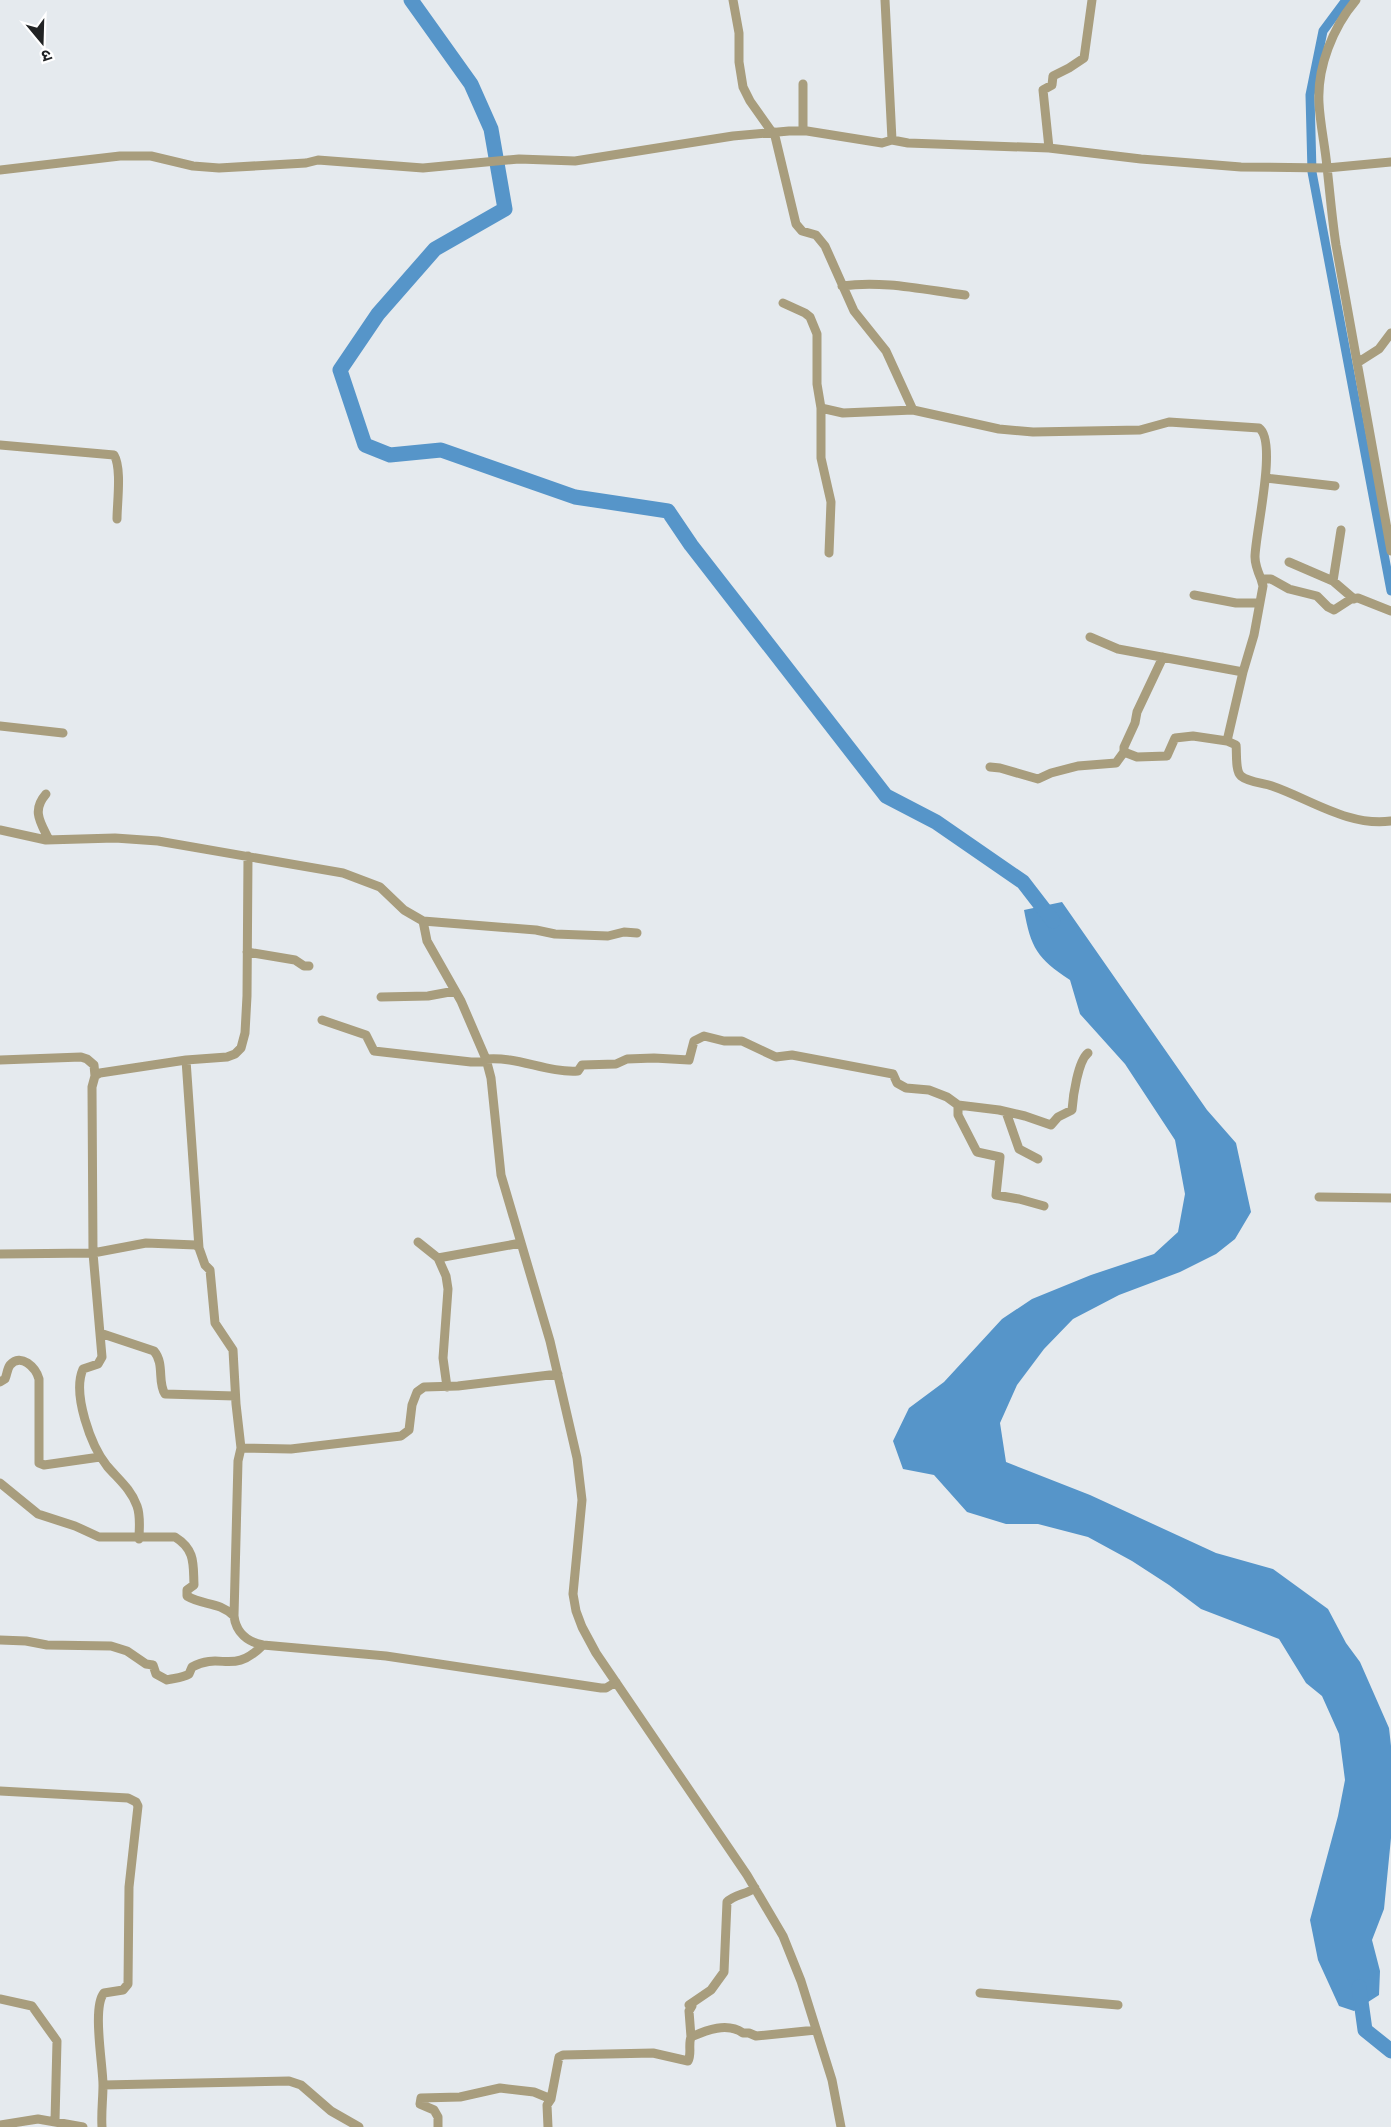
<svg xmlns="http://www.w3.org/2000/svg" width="1391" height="2127" font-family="'PT Sans','Noto Sans Devanagari',sans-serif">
<rect width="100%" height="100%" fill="#e5eaee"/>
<path fill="#5695c9" d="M1062,902L1207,1110L1236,1143L1251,1212L1235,1239L1216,1254L1180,1272L1119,1295L1073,1319L1044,1349L1017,1385L1000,1423L1006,1462L1090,1495L1216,1553L1273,1569L1328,1609L1346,1643L1360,1662L1389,1728L1391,1746V1838L1384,1909L1372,1940L1380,1971L1379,1995L1354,2011L1339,2006L1318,1960L1310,1920L1338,1816L1345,1780L1339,1734L1322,1696L1306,1683L1279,1639L1201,1609L1169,1585L1132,1561L1088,1537L1038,1524H1006L967,1512L934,1475L903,1469L893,1441L909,1408L944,1382L1002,1319L1032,1299L1091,1275L1154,1254L1178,1232L1185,1194L1175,1140L1125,1064L1080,1014L1070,980C1037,958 1031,948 1024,910Z"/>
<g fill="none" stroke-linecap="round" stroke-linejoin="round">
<path stroke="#5695c9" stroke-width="9" d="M1346,0L1323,31L1310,95L1312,172L1391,591"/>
<path stroke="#5695c9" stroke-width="15" d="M411,0L471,84L491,129L505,209L435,249L378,314L340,370L365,445L390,455L441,450L575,497L668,511L691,545L886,796L936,822L1023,882L1053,921
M1359,1987L1365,2030L1391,2051"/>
<path stroke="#a89d7d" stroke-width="9" d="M733,0L739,33V62L743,87L750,101L772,132
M885,0L892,140
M1356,0C1333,27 1317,67 1319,103C1320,124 1325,145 1327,167C1330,193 1332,219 1336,245L1391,551
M803,84V131
M774,132L796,224L802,231L816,235L825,246L854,311L886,351L913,410L999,429L1033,432L1140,430L1169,422L1259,428C1278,441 1255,534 1255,557C1255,565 1258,572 1261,579
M1049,148L1043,90L1052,85L1053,76L1069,68L1084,58L1092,0
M0,170L120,156H151L193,166L219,168L306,163L318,160L423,168L519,159L575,161L733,136L789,131H807L882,143L892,140L908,143L1049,148L1141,159L1241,167L1327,168L1391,162
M842,286C883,280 925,290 965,295
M783,303L805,313L810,317L817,334V384L821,408V458L831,502L829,553
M1357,363L1379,349L1391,333
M821,408L843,413L913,410
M0,445L114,455C122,468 117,503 117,519
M1266,478L1335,486
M1289,562L1333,581L1354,599
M1333,581L1341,530
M1194,595L1236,603H1258
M1391,611L1358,598L1351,599L1334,610L1328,607L1317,596L1289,589L1271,579H1261L1263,586L1254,635L1243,672L1227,741L1236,745C1237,752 1235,771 1241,776C1248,782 1263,783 1272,786C1310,799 1349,827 1391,821
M1090,637L1118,649L1243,672
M0,726L63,733
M1124,752L1137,757L1167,756L1175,738L1193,736L1227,741
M990,767L1000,768L1038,779L1051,773L1078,766L1116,763L1124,752V747L1135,723L1137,712L1163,657
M46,794C31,811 41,823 49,840
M0,830L46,840L115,838L158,841L343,873L380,887L404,910L423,921L427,941L461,1001L486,1059L491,1078L501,1175L550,1341L577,1458L582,1500L573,1594L576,1611L582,1627L596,1653L747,1875L783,1936L801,1981L832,2080L841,2127
M423,921L536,930L555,934L608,936L624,932L637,933
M247,952L295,960L304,966H309
M381,997L428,996L455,991
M322,1020L366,1035L374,1051L471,1062H486
M486,1059C517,1056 547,1073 578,1071L582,1065L616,1064L627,1059L654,1058L689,1060L694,1041L704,1036L724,1041H742L776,1057L792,1055L893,1074L897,1083L906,1088L929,1090L947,1097L958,1105L999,1110L1025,1116L1051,1125L1058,1117L1072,1110C1073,1096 1078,1061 1088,1053
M0,1060L81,1057L87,1059L94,1065L95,1076
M186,1060L199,1248
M958,1105V1115L977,1152L1000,1157L996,1195L1019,1199L1044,1206
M1006,1112L1019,1149L1038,1159
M1319,1197L1391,1198
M418,1242L438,1258L446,1276L448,1289L443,1358L447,1387
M0,1254L93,1253L146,1243L196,1245L199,1248L205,1265L210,1270L215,1323L233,1350L236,1404L241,1448L238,1461L234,1616C236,1633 248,1642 263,1645L386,1656L601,1688H606L616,1682
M438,1258L521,1243
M100,1333L154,1351C165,1364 157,1382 165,1394L235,1396
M0,1382L5,1379C7,1375 7,1369 10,1365C21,1352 36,1368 39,1379V1463L44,1465L100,1457
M241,1448L291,1449L401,1436L409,1430L412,1405L417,1392L424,1387L458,1386L558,1374
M0,1483L38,1514L75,1526L99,1537H175C196,1550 193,1565 194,1585L187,1590V1596C204,1606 218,1601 234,1616
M139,1539C139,1528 141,1517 137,1506C131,1489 118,1479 107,1466C91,1446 72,1394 83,1369L98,1364L102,1357L93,1253L92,1087L95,1076L100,1073L186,1060L227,1057L235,1054L241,1048L245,1033L247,996L248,856
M0,1640L26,1641L47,1645L111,1646L127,1651L146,1664L153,1665L156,1674L167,1680C175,1678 182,1678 189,1674L192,1667C222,1651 232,1676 263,1645
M0,1791L128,1798L136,1802L138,1806L129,1887L128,1984L123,1990L104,1993C92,2007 103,2065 103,2085C103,2099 101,2113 102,2127
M980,1993L1118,2005
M0,1999L32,2006L57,2041L55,2121
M691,2037L689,2011L692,2006L689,2005L711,1990L724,1972L727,1902C733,1895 747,1894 755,1888
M103,2085L289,2081L301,2085L331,2111L359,2127
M551,2099L559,2057L563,2055L653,2053L688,2061C692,2054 688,2045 691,2037C707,2030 727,2022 743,2033H749L756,2036L816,2030
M0,2125L38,2119L83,2127
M438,2127V2117L434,2110L420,2104L421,2098L460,2097L500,2088L534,2092L551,2099L547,2105L548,2127"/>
</g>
<g transform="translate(42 42) rotate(161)" stroke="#ffffff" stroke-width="4.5" paint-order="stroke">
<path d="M0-4.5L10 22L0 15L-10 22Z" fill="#212324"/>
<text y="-9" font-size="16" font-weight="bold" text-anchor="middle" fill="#212324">उ</text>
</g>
</svg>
